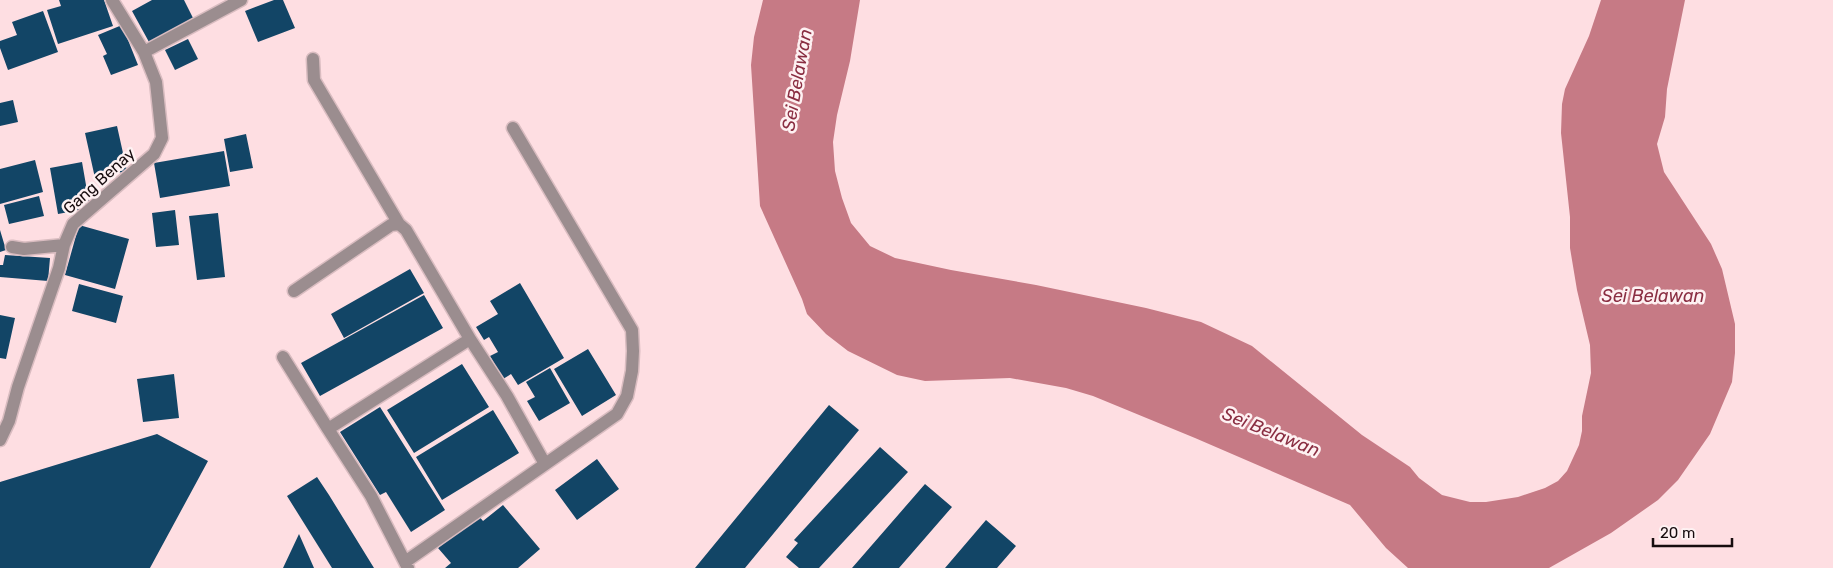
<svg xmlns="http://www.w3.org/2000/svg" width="1833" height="568" font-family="Rubik,sans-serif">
<rect width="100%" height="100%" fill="#fedee2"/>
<path fill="#c67a85" d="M763,0H860L850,61L837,115L833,142L835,171L842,198L851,223L870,246L895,258L951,270L1036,285L1146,308L1201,322L1252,346L1362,435L1410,467L1419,478L1442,495L1470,502H1486L1518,497L1545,488L1558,481L1567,471L1579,445L1582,431V416L1591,373L1590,345L1577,290L1570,248V217L1561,133L1562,104L1565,89L1589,36L1601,0H1685L1667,89L1665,117L1657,144L1664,172L1711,244L1722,269L1735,324V353L1732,382L1710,434L1678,480L1658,500L1611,533L1549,568H1408L1386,548L1350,505L1195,438L1093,396L1066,388L1010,378L925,381L897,375L848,351L826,334L807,314L802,299L760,206L751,65L754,37Z"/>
<path fill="#124566" d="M59,0H104L113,26L58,44L47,10L61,6Z
M152,0H184L193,18L149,42L132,11Z
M274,0H283L295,28L258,42L245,11Z
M43,11L58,52L8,70L0,48V41L17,35L12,22Z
M122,25L138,65L111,75L103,56L107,54L98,35Z
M188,39L198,59L175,70L165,50Z
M13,100L18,122L0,126V103Z
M117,126L127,171L95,178L85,133Z
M246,134L253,168L230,172L224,139Z
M224,151L230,186L160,198L154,163Z
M35,160L43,192L0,204V169Z
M82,162L90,208L58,214L50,168Z
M39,196L44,216L9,224L4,205Z
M175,210L179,245L156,247L152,213Z
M218,213L225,277L197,280L189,216Z
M79,225L129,239L115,289L65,275Z
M0,230L6,250L0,252Z
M5,255L50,258L48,281L0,277V265H3Z
M410,269L424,293L344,338L331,314Z
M520,283L564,358L518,385L511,374L503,379L490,356L498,352L489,337L484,340L476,327L498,314L490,301Z
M79,284L123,296L116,323L72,311Z
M424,295L443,328L320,396L301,363Z
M0,315L15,318L6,359L0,358Z
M588,349L616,395L582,416L554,369Z
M462,364L489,407L414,453L387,410Z
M550,368L570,403L539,421L527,401L535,397L526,382Z
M174,374L179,418L143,422L137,379Z
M829,405L859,430L745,568H695Z
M380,407L445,510L411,532L386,492L380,495L340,432Z
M493,410L519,453L442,500L416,457Z
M157,434L208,461L150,568H0V482Z
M880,447L908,472L819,568H799L786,557L798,543L794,540Z
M597,459L619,489L577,520L555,490Z
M317,477L329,495L374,568H332L287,496Z
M925,484L952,507L899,568H852Z
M503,505L540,549L518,568H445L451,563L438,548L478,515L483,521Z
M986,520L1016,546L997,568H945Z
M299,534L314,568H283Z"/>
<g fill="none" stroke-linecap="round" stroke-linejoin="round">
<g stroke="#d9bcc0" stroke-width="15">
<path id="street" d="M112,0L144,52
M313,59L314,80L399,224
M12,247L24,249L64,245
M294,291L391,225L399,224L406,230L470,339L507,396L545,464
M283,357L328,429
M0,440L9,421L18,387L59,268L64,245L73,224L154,154L162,138L156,82L144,52L241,0
M405,562L617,414L627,396L632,371L633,351L632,330L513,128
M408,568L371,496L328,429L470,339"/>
</g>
<use href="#street" stroke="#9b8d8f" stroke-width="12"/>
</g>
<g text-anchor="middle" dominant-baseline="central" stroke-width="5" stroke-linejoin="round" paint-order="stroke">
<g font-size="16" fill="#170c0e" stroke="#fef1f2">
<text transform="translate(99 181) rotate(-42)">Gang Benay</text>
</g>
<g font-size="18" font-style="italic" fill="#8a2e42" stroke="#fef1f2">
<text transform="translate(797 80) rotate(-80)">Sei Belawan</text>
<text x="1653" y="296">Sei Belawan</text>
<text transform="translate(1271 432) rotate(22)">Sei Belawan</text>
</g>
</g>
<path d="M1653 538v8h79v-8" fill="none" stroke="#170c0e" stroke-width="2.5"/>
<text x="1660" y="538" font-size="15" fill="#170c0e" stroke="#fef1f2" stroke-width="4" paint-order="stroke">20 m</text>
</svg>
